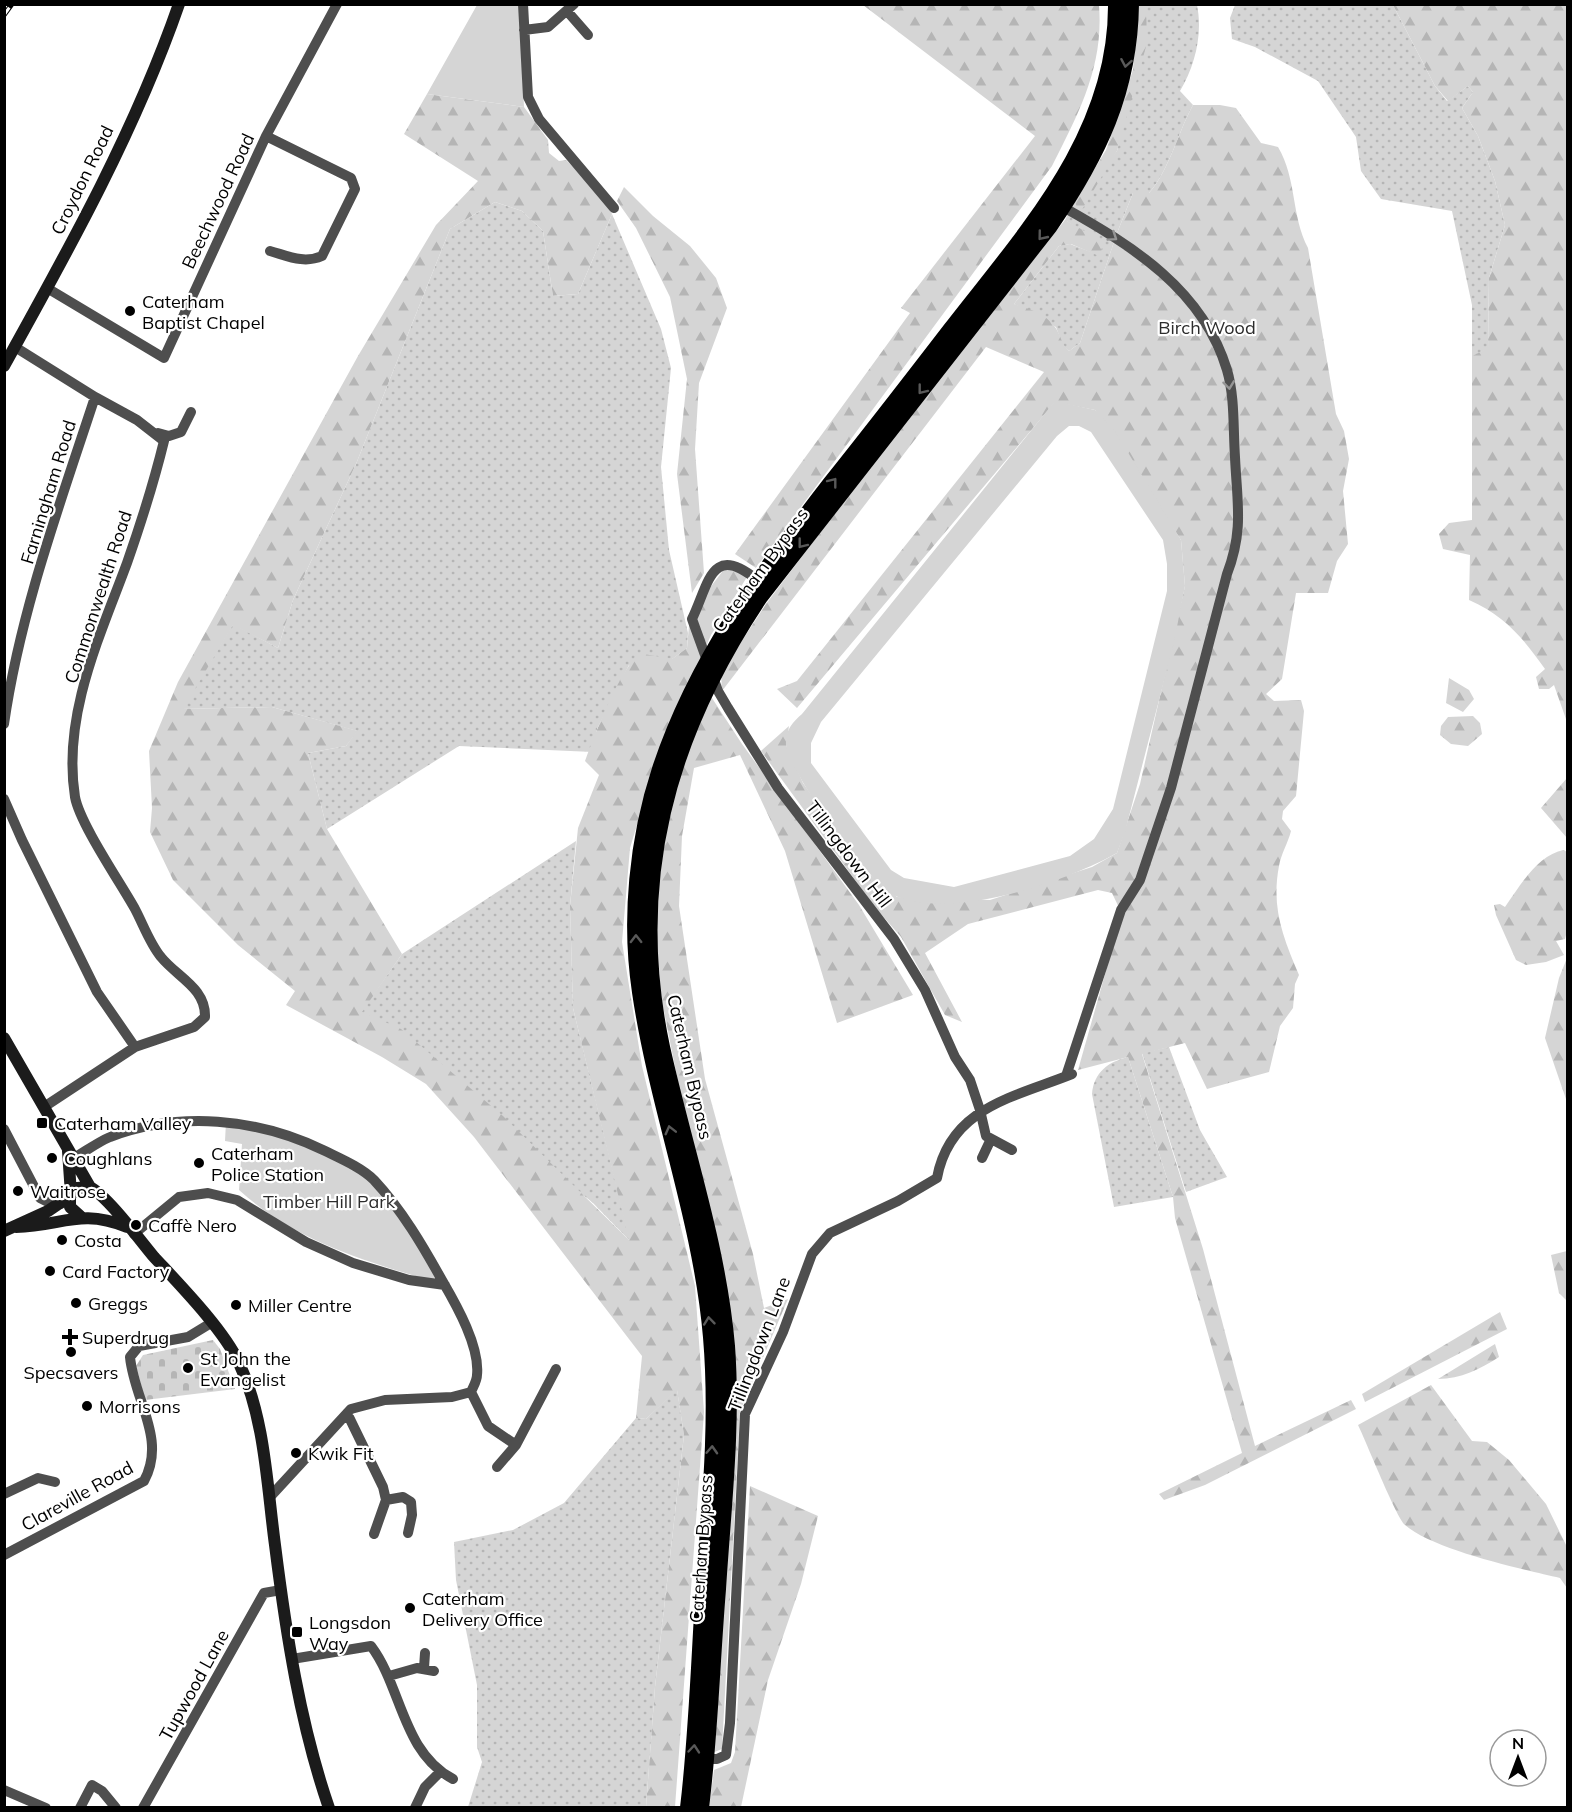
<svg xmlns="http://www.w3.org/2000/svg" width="1572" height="1812" font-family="Mulish,sans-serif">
<defs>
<pattern id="grass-dots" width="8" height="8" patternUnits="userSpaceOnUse" patternTransform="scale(1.5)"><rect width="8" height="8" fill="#d5d5d5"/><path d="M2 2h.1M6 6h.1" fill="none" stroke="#b5b5b5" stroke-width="1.8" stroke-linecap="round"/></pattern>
<pattern id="forest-firs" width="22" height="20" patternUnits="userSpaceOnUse" patternTransform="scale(1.5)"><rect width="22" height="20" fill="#d5d5d5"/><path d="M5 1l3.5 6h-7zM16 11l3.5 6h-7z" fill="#b5b5b5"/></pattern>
<pattern id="cemetery-stones" width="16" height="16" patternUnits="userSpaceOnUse" patternTransform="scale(1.5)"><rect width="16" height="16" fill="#d5d5d5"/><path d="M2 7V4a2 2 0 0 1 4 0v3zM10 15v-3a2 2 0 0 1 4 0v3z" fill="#b5b5b5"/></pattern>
</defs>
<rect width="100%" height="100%" fill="#fff"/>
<path fill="url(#grass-dots)" d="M1146,5H1197C1203,34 1195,66 1180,91L1193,105C1178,132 1169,171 1149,193H1133L1117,233L1080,343L1069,351L1063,346L1056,327L1014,304L1059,246L1070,244L1099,255L1077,228L1065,220L1075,201L1117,151Z
M1235,5H1393L1435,86L1447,101L1468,86L1473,92L1462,108L1478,136L1495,181L1505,225L1489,278L1488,349L1472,356V305L1452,211L1381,199L1361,171L1356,137L1318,81L1255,47L1232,39L1230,18Z
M495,202L522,211L543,231L553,296L578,294L612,214L661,329L671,368L661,467L669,550L688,633L687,648L671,660L629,665L597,729L593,752L459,746L327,829L308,753L346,746L357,731L272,707L182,709L233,624L278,648L293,600L356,464L450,229Z
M576,841L570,906L573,1008L630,1241L593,1203L361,1012L402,954Z
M1169,1047L1200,1130L1227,1177L1186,1192L1142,1053Z
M1128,1057L1173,1197L1114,1207L1092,1094C1094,1072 1108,1062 1128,1057Z
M677,1389L684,1435L655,1687L646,1807H468L482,1762L477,1747V1685L456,1580L454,1542L513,1530L564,1503L636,1418L646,1419Z"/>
<path fill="url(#forest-firs)" d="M863,5H1099C1104,66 1079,113 1052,166L756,568L735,554L910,313L901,308L1035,136Z
M1138,5H1146L1147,43L1117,151L1083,208H1077L1075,201L1106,150L1133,70Z
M1393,5H1567V722L1554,685L1549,689H1539L1536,677L1545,669C1523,638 1504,615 1469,600L1470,555L1443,549L1439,534L1449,523L1472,520V356L1488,348L1489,278L1505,225L1495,181L1478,136L1462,108L1473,92L1468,86L1448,101L1435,86Z
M427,94L524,107L548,140L549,153L559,161L566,160L596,188L612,214L578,294L553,296L543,231L522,211L495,202L450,229L356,464L293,600L278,648L233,625L183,709L272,707L358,731L346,746L308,753L327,829L402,954L362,1012L401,1029L503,1116L629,1240L573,1008L570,906L578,828L599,775L585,761C599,724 614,684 638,653L672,659L687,648L690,614L725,568L734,565L747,577L711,635L657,759L630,848L622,942L642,1066L695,1286L704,1412L675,1807H646L655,1687L684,1435L677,1390L646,1419L636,1418L642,1356L474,1137L426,1084L382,1057L286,1005L295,991L238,945L173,880L150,832L152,808L149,751L178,682L358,356L436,225L478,181L404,134Z
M1193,105H1220L1236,108L1261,143L1278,147C1297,179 1291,216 1308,248L1336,414L1344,431L1349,459L1343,491L1348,544L1337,561L1328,593H1296L1282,679L1266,694L1274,701L1301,700L1304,711L1296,796L1283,811L1282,819L1291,831C1288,843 1281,854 1279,866C1271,908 1283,937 1299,975L1295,984L1293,1008L1280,1026L1269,1072L1207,1089L1185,1043L1142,1054L1203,1249L1255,1446L1351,1400L1356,1409L1205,1485L1164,1500L1159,1494L1242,1453L1175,1218L1173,1197L1128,1057L1078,1070L1122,914L1112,893L1098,890L968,924L925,953L962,1022L945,1015L901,937L874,906L761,751L789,726L786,745L803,783L862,867L897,897L990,900L1092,867L1117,853L1140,784L1185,586L1181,540L1095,410L1055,402L797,708L777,689L797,681L1044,372L986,347L722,691L721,673L766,604L865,473L1065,220L1104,242L1099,256L1071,244L1059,246L1014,304C1029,309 1045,313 1055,327C1061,335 1061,344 1069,351L1080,343L1117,233L1133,193H1149C1169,171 1178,132 1193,105Z
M624,187L653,216L690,246L716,278L727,308L699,383L695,449L704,573L692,593L677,474L687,379L670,297L636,228L617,201Z
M1449,678L1469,690L1474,699L1463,712L1446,703Z
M710,695L742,744L859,905L913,995L837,1023L785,851L740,755L694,768L682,836L679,906L705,1079L753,1254L764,1308L788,1299L740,1411L722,1749L712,1753L733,1460L679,1087L661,996L656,923L660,860L673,788Z
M1473,716L1480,723L1482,734L1468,746L1451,744L1440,735L1441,726L1448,717Z
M1567,778V838L1541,808Z
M1564,850L1568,853L1567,931L1565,939L1556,941L1564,955L1546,962L1526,965L1516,960L1496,915L1494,905L1500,904L1505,907C1520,886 1537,855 1564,850Z
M1567,958V1102L1545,1038L1559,978Z
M1567,1251H1568L1567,1301L1559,1293L1551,1255Z
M1500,1312L1507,1329L1365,1402L1362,1394Z
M1495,1344L1499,1357C1480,1369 1461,1379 1438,1379Z
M1431,1385L1472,1441L1487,1442L1509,1460L1546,1504L1567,1547V1588L1560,1578C1521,1569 1434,1550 1405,1525C1396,1517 1366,1441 1358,1425Z
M750,1486L818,1516L801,1584L768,1680L741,1807L709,1808L714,1770L731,1763L735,1752Z"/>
<path fill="url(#cemetery-stones)" d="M213,1340L220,1349L235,1389L145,1400L136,1366L143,1355Z"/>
<path fill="#d5d5d5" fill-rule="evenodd" d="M477,5H519L524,107L427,94Z
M1055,401L1095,410L1115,431L1181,540L1185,586L1174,642L1125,832L1117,853C1065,882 956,919 898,897C871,887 790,774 786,745C785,730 793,722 802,714ZM1069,426H1079L1091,432L1163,540L1167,564V591L1113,809L1094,839L1070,856L954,887L904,878L891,870L811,763V743L821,722L1057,436Z
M226,1122L295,1136L372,1178L445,1285C372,1263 297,1243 239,1190L242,1144L225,1141Z"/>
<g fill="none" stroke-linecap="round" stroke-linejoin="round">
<path stroke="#4e4e4e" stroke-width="10" d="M523,4L528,97L539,119L614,208
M567,11L588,35
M524,30L548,27L574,4
M266,136L351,178L355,189L322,256C304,264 288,256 270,251
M1063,207C1133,246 1203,290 1227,370C1235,397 1233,429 1235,457C1237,502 1244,530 1227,574L1171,788L1140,880L1121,910L1066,1076
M47,288L164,358L266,136L337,4
M158,433L169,436L181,432L191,412
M757,580C711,542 709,584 692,619L718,691L728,708L778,788L894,939L925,990L955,1057L970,1080L980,1110L986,1136L1012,1150
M4,724C20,612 60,504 95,397L15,347
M4,799L22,840L97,992L135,1047
M44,1107L135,1047L194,1027L205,1017C206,988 177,977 161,957C150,944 143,924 135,909C120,882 80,824 75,797C62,716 100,636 127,563C141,523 154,482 164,441L137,420L95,397
M4,1129L40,1198L50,1203L61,1204
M74,1158C86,1151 98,1142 110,1137C179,1111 257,1118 323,1150C339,1158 361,1167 374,1180C402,1210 423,1246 443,1282C457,1306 480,1347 477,1375C477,1381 473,1387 471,1392L452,1397L385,1400L351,1409L269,1498
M982,1158L991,1139
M134,1234L179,1197L208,1193L237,1200L306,1242L353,1263L409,1280L445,1285
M471,1392L488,1426L516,1445
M347,1413L383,1487L386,1500L374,1534
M497,1467L516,1445L556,1369
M4,1494L38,1478L55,1482
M386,1500L403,1497L411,1502L412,1515L408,1533
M4,1555L144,1481C167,1439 134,1400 130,1357L139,1346L188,1337L211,1323
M292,1659L371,1646C402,1687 402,1752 453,1779
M424,1668L425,1653
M389,1676L417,1668L434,1671
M706,1759H717L726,1755L730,1723L745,1414L783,1332L812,1254L830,1233L898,1201L937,1178C950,1107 1015,1097 1072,1074
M4,1790L46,1808
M80,1808L92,1785L102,1791L116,1808
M143,1808L264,1593L281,1590
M415,1808L425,1787L440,1772"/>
<path stroke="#1b1b1b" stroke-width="12" d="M4,366C69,249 135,131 179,4
M4,1038L90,1187
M68,1151L71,1194
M80,1216L70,1207V1196L77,1188L90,1187C108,1197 139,1239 154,1257C179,1284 224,1330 239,1363C265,1418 267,1486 275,1545C286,1633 300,1724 329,1808
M16,1227C62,1226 80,1208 127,1227
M4,1231L48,1211L70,1196"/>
<path stroke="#000" stroke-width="16" d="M688,1808C697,1733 699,1657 704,1582C710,1501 718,1419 711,1337C701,1219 657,1108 640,992C629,919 637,839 660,769C696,660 761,573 830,484C871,433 911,381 951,329C1026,232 1117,135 1116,4
M701,1808C710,1735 712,1662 718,1589C723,1509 733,1427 727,1346C718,1243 684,1147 662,1047C627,881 667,736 760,597L1050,226C1098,156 1130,91 1131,4"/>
<g stroke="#000" stroke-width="5">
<path id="rail" d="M4,15L12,4"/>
</g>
<use href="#rail" stroke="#fff" stroke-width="3" stroke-dasharray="9" stroke-linecap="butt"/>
</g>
<defs><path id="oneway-chevron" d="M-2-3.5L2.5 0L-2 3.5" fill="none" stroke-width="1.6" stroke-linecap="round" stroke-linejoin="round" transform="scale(1.5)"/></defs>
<g stroke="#595959">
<use href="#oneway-chevron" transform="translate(1126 63) rotate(100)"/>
<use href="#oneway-chevron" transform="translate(1042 236) rotate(129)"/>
<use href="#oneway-chevron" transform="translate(922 390) rotate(128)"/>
<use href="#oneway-chevron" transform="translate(833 482) rotate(-52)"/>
<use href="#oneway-chevron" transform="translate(802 544) rotate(128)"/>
<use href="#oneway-chevron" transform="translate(636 939) rotate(-91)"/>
<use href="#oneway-chevron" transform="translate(670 1130) rotate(-104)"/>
<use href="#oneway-chevron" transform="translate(709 1321) rotate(-96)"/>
<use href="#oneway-chevron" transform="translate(712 1450) rotate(-87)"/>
<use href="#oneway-chevron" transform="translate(694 1749) rotate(-85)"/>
</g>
<g stroke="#959595">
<use href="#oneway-chevron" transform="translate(1113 237) rotate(34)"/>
<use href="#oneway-chevron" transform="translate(1229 385) rotate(83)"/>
</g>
<g fill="#000" stroke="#fff" stroke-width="2">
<circle cx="130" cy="311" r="6"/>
<rect x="36" y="1117" width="12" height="12" rx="3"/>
<circle cx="52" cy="1158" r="6"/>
<circle cx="199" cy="1163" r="6"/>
<circle cx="18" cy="1191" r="6"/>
<circle cx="136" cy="1225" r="6"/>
<circle cx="62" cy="1240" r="6"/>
<circle cx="50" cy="1271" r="6"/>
<circle cx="76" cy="1303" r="6"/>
<circle cx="236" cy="1305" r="6"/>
<path d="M67 1328h6v6h6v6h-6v6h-6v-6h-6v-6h6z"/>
<circle cx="71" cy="1352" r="6"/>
<circle cx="188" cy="1368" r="6"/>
<circle cx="87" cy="1406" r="6"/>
<circle cx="296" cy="1453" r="6"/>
<circle cx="410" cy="1608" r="6"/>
<rect x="291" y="1626" width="12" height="12" rx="3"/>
</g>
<g text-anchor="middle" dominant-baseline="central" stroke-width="4.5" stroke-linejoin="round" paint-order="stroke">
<g font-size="18" fill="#000" stroke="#fff">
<text transform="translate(82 180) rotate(-64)">Croydon Road</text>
<text transform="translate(218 201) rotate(-65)">Beechwood Road</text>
<text transform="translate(48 492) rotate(-73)">Farningham Road</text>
<text transform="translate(760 570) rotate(-54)">Caterham Bypass</text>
<text transform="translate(98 597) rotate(-72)">Commonwealth Road</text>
<text transform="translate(849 854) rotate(53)">Tillingdown Hill</text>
<text transform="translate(690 1067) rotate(77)">Caterham Bypass</text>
<text transform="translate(759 1344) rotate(-69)">Tillingdown Lane</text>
<text transform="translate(77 1496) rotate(-29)">Clareville Road</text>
<text transform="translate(701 1549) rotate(-86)">Caterham Bypass</text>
<text transform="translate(194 1685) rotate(-61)">Tupwood Lane</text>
</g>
<g font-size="18" fill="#000" stroke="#fff" text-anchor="start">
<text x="142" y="301">Caterham<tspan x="142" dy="21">Baptist Chapel</tspan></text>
<text x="54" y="1123">Caterham Valley</text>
<text x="211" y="1153">Caterham<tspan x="211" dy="21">Police Station</tspan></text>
<text x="64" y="1158">Coughlans</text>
<text x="30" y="1191">Waitrose</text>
<text x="148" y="1225">Caffè Nero</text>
<text x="74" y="1240">Costa</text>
<text x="62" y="1271">Card Factory</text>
<text x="88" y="1303">Greggs</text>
<text x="248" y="1305">Miller Centre</text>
<text x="82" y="1337">Superdrug</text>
<text x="200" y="1358">St John the<tspan x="200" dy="21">Evangelist</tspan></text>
<text x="71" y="1372" text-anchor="middle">Specsavers</text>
<text x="99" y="1406">Morrisons</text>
<text x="308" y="1453">Kwik Fit</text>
<text x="422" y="1598">Caterham<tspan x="422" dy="21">Delivery Office</tspan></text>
<text x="309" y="1622">Longsdon<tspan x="309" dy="21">Way</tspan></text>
</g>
<g font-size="18" fill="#2c2c2c" stroke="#fff">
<text x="1207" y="327">Birch Wood</text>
<text x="329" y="1201">Timber Hill Park</text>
</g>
</g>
<rect width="1572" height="1812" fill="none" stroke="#000000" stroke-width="12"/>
<g transform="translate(1518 1758)"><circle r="28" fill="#ffffff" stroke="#999999" stroke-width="1.5"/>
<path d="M0-4.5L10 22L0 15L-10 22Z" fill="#000000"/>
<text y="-9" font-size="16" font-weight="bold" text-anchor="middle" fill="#000000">N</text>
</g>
</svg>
